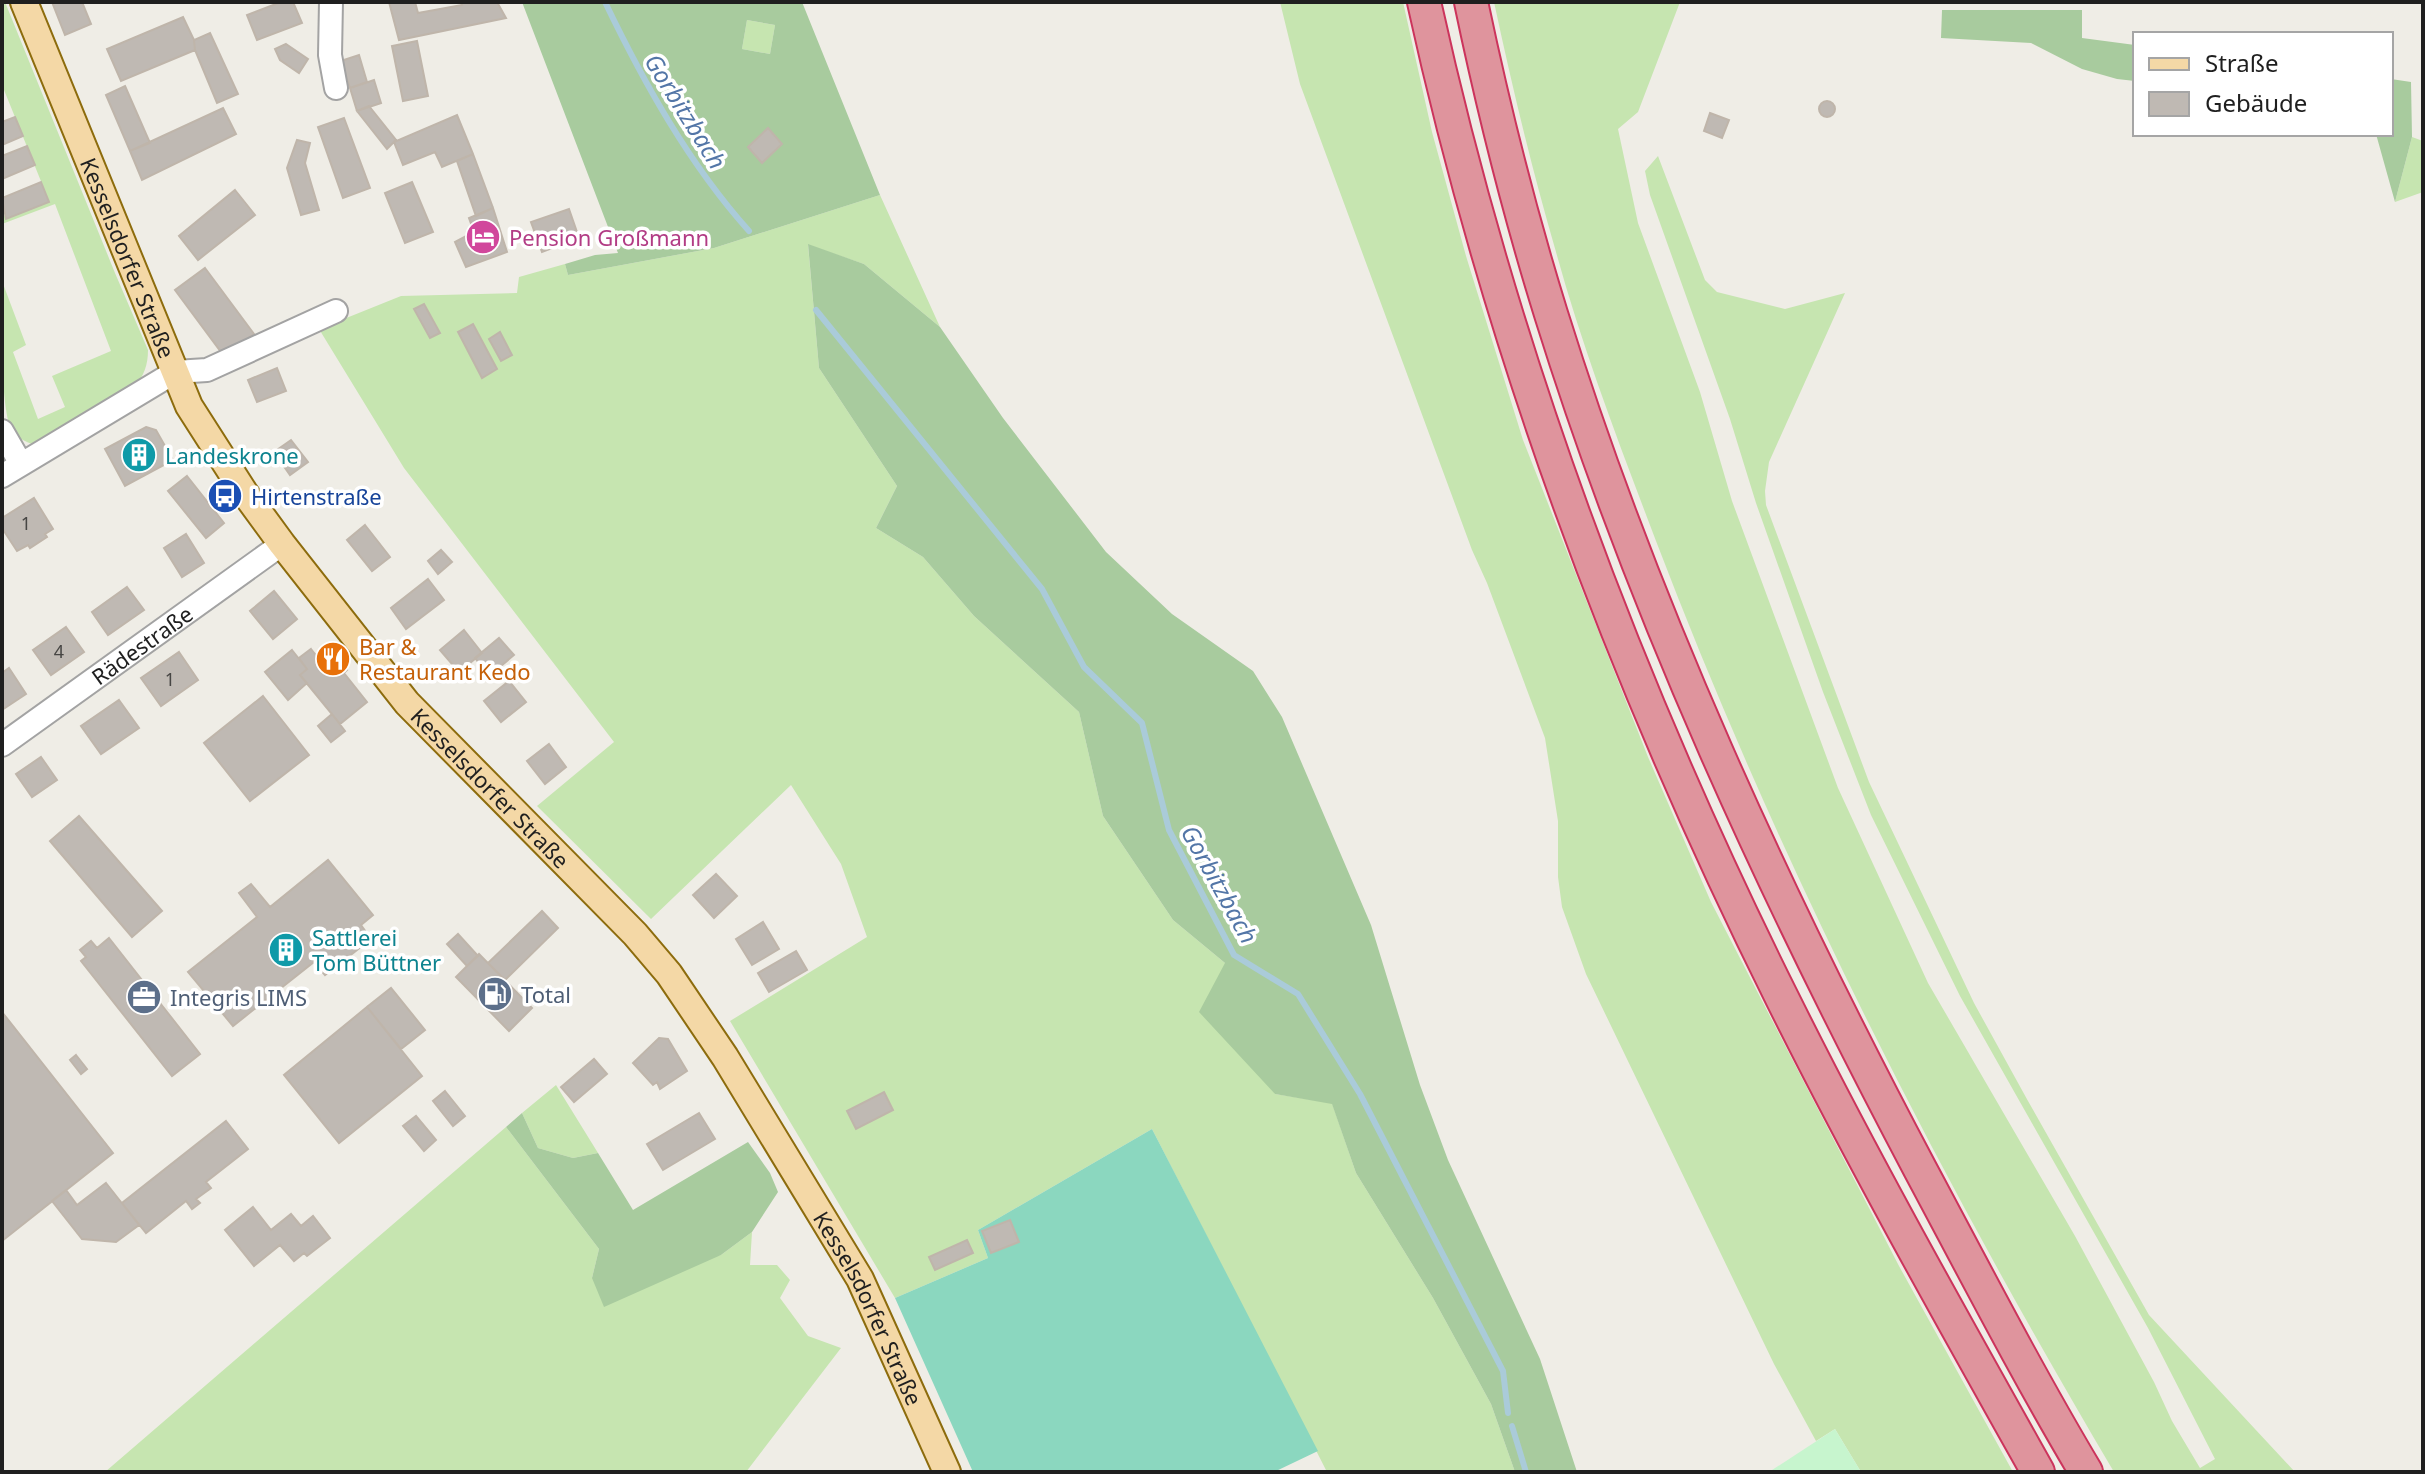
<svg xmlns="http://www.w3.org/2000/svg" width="2425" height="1474" font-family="'Noto Sans',sans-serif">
<rect width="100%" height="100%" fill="#efede6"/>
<path fill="#c6e5b0" d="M2,2H5L115,273L148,350C148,365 144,375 135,387L35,445C25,442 15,437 10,427C0,398 2,316 2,281L26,345L13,352L38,419L65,407L52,376L111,351L55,204L2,224V210L6,219L49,201L2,85Z
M1280,2H1403L1432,132L1466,256L1523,440L1648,757L1711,902L1899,1266L2013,1472H1861L1835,1429L1816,1441L1774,1364L1586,974L1562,907L1558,877V821L1545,738L1487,583L1472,550L1300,84Z
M1494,2H1680L1638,112L1618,129L1638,223L1700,392L1732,501L1838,788L1928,983L2075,1236L2154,1382L2172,1421L2200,1468L2215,1459L2148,1328L1960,996L1871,815L1823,692L1756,503L1730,419L1650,195L1645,171L1658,156L1705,280L1717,292L1785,309L1845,293L1769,462L1765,491L1766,505L1869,782L1974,1003L2028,1101L2149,1315L2295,1472H2114C1938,1175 1779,864 1656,541C1620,446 1583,350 1556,252C1532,170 1512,86 1494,2Z
M747,20L775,25L770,54L742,49Z
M2412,137L2423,141V192L2395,202Z
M880,195L940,327L864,264L808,245L819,368L897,486L876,528L923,557L974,616L1079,712L1103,816L1173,920L1225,963L1275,1094L1332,1103L1356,1173L1433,1298L1491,1404L1515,1472H1327L1152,1129L978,1230L988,1258L895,1298L730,1021L867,937L841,864L791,785L651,919L537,806L614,742L404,468L319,329L401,296L517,293L519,277L565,264L568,275L714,248Z
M556,1085L598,1153L573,1158L538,1148L522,1113Z
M506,1127L599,1249L592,1278L721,1255L752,1232L750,1265H777L790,1280L780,1298L808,1336L841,1348L746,1472H105Z"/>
<path fill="#a8cb9e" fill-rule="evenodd" d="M522,2H802L880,195L714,248L568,275L565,264L595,255L618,253ZM747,20L775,25L770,54L742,49Z
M1942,10H2082V38L2135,45V81L2117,79L2082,69L2031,43L1941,38Z
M2391,79L2411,82L2412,137L2395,202L2376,134H2391Z
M808,244L864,264L940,327L1003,418L1106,552L1172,614L1253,671L1282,717L1371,925L1420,1085L1448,1160L1540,1359L1577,1472H1515L1491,1404L1433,1298L1356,1173L1332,1104L1275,1094L1199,1012L1225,963L1173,920L1103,816L1079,712L974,616L923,557L876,528L897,486L819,368Z
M522,1113L538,1148L573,1158L598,1153L633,1210L748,1142L770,1173L778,1192L752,1232L721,1255L604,1307L592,1278L599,1249L506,1127Z"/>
<path fill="#c7f5ce" d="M1835,1429L1861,1472H1769Z"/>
<path fill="#8bd7bf" d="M1152,1129L1318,1451L1274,1472H973L895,1298L988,1258L978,1230Z"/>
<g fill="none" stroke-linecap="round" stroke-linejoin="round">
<path stroke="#aacbd9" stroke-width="6" d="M605,2C644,83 689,164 749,231
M816,310L1042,589L1084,667L1142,723L1169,830L1234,955L1298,994L1360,1094L1503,1371L1508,1413
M1512,1426L1526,1472"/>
</g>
<path fill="#bfb9b3" stroke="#bfb5aa" stroke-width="2" d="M52,2H82L91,24L65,35Z
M281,2H293L302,23L257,40L247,15Z
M389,2H415L418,13L462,5L461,2H497L506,18L399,40Z
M183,17L194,40L195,50L121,81L107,49Z
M210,33L238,94L217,103L195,50L194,40Z
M417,41L428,96L403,101L392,46Z
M286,44L308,59L299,73L280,60L275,49Z
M359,55L367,82L350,88L341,61Z
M374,80L381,103L357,111L350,88Z
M125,86L150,143L130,151L106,95Z
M1819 109a8 8 0 1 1 16 0a8 8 0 1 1-16 0Z
M369,106L396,140L387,149L357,111Z
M223,108L236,134L142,180L130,151Z
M1710,113L1729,120L1722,138L1704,131Z
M457,115L473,154L442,167L435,152L403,165L394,142Z
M15,117L23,136L2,145V122Z
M344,118L370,188L343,198L318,127Z
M768,128L782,144L762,163L748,147Z
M297,140L310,143L305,163L319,210L301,215L287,168Z
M27,146L35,165L2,179V156Z
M473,154L493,208L476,216L457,161Z
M41,182L49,202L6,219L2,198Z
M412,182L433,232L405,243L385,193Z
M235,190L255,215L198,260L179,236Z
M493,208L507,252L466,267L455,242L474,232L469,218Z
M569,209L579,238L542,252L531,222Z
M205,268L254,334L224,356L175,290Z
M424,304L440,333L430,338L414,309Z
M473,324L497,369L482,378L458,332Z
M500,332L512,355L501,361L489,339Z
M277,368L286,391L257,402L248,380Z
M146,427L156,430L173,460L125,486L105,449Z
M291,440L308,462L290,475L274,452Z
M187,476L224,523L206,538L168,491Z
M34,498L53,529L45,534L47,537L30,548L28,545L17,551L2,528V518Z
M365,525L390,557L372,571L347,540Z
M186,534L204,563L182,577L164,548Z
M441,550L452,562L438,574L428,561Z
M428,579L444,600L406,629L391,608Z
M127,587L144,610L108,635L92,612Z
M274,591L297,619L273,639L250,611Z
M66,627L84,652L51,675L33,650Z
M464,630L482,653L459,672L440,650Z
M499,638L514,655L489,676L475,658Z
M311,649L319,659L331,650L347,670L344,673L367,702L340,724L300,675L307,669L299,658Z
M292,650L307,669L300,675L307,683L288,700L265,672Z
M179,652L198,680L161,706L141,678Z
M9,668L26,694L2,710V673Z
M509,681L526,702L501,722L484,701Z
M263,696L309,755L250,801L204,743Z
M119,700L139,728L101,754L81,726Z
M332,714L345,731L331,742L318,726Z
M549,744L566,767L545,784L527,761Z
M41,757L57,780L32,797L16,774Z
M79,816L162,911L132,937L50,841Z
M328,860L373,915L361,925L371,939L325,975L314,962L233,1026L188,972L257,917L239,893L251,884L270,907Z
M716,874L737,896L714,918L693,895Z
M542,911L558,928L505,980L488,963Z
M763,922L779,949L752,965L736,939Z
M458,934L478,956L467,966L447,944Z
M109,938L200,1054L172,1076L81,961L86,957L80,950L91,941L97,948Z
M796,951L807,970L769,992L758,973Z
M479,954L532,1008L509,1031L456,977Z
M391,988L425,1030L401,1049L367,1007Z
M367,1007L422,1076L339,1143L284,1075Z
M2,1012L113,1153L2,1241Z
M659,1038L668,1039L687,1071L660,1089L657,1082L653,1085L633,1063Z
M76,1055L87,1069L81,1074L70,1060Z
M594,1059L607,1074L574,1102L561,1087Z
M445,1091L465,1116L453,1126L433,1101Z
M884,1092L893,1110L856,1129L847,1111Z
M699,1113L715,1139L663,1170L647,1144Z
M416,1116L436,1140L424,1151L403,1126Z
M226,1121L248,1149L206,1182L211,1188L196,1199L200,1203L192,1209L186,1201L146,1233L122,1203Z
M106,1183L139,1225L116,1242L82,1239L52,1201L66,1190L77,1205Z
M253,1207L271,1230L291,1214L301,1226L313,1216L330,1238L307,1256L304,1253L294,1261L280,1245L254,1266L225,1230Z
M1010,1220L1019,1242L991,1253L982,1231Z
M967,1240L973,1253L935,1270L929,1257Z"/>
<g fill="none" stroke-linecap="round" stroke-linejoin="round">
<g stroke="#a3a3a3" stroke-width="26">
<g id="minor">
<path d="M331,2L330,55L336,88"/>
<path d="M2,431L21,464"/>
<path d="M2,476L175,372L207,370L336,311"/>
<path id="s1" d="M2,745L282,544"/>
</g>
</g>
<g stroke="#8d6c0d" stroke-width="30">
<g id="major">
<path id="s2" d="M24,2L189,406L244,492L282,544L407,703L635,934L669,974L725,1057L860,1279L947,1472"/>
</g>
</g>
<g stroke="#cc345c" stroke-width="36">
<path id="highway" d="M1424,2C1500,348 1624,681 1782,998C1862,1159 1950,1315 2038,1472
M1471,2C1493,107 1519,211 1551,314C1643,610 1775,895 1920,1169C1974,1270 2027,1373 2086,1472"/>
</g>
<use href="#minor" stroke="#fff" stroke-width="22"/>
<use href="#major" stroke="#f4d8a6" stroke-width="26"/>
<use href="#highway" stroke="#df949d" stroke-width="32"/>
</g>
<defs>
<g id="hotel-disc" transform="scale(1.8)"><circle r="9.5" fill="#d1479c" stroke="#fff"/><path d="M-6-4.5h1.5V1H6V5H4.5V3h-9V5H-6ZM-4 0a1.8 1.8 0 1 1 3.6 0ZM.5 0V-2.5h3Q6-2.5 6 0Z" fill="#fff"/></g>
<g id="building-disc" transform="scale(1.8)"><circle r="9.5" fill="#0f9aa8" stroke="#fff"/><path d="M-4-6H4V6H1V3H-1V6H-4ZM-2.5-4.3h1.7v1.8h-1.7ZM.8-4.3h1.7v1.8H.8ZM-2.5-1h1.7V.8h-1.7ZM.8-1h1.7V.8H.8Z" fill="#fff"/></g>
<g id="bus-disc" transform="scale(1.8)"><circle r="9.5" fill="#1a4fb4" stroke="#fff"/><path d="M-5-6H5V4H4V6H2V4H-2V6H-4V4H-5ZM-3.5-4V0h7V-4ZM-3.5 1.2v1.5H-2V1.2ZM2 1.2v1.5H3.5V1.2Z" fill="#fff"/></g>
<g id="restaurant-disc" transform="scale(1.8)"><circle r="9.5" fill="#e8710a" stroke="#fff"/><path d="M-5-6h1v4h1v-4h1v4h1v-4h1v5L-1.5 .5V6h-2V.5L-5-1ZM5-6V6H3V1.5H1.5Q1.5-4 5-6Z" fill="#fff"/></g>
<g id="fuel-disc" transform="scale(1.8)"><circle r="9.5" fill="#5c6f8a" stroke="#fff"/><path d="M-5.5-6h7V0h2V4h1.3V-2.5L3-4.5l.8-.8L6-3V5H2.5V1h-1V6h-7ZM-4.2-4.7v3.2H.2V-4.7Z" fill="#fff"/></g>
<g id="office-disc" transform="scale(1.8)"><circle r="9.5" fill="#5c6f8a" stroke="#fff"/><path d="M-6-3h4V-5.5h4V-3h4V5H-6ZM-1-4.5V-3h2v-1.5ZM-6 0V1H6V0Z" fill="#fff"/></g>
</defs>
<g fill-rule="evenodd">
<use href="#hotel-disc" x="483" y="237"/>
<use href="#building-disc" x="139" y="455"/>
<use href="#bus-disc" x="225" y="496"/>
<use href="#restaurant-disc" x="333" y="659"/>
<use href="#building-disc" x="286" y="950"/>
<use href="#fuel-disc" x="495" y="994"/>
<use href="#office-disc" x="144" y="997"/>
</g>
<g text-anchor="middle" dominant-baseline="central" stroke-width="7" stroke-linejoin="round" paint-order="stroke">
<g font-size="18" fill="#474644">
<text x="26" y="523">1</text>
<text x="59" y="651">4</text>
<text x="170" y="679">1</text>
</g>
<g font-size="22" fill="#b23c85" stroke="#fff" text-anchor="start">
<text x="509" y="237">Pension Großmann</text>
</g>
<g font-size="22" fill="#1f1f1f" stroke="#fff">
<text stroke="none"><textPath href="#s2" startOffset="276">Kesselsdorfer Straße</textPath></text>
<text stroke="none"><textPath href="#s1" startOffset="172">Rädestraße</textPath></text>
<text stroke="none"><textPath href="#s2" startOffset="924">Kesselsdorfer Straße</textPath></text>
<text stroke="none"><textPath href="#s2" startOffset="1572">Kesselsdorfer Straße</textPath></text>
</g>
<g font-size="22" fill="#0d838f" stroke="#fff" text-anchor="start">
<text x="165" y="455">Landeskrone</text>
<text x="312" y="937">Sattlerei<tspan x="312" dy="25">Tom Büttner</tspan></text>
</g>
<g font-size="22" fill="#164399" stroke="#fff" text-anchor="start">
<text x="251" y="496">Hirtenstraße</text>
</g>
<g font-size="22" fill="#c56008" stroke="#fff" text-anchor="start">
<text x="359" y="646">Bar &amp;<tspan x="359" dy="25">Restaurant Kedo</tspan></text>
</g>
<g font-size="22" fill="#4e5e75" stroke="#fff" text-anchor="start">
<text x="521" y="994">Total</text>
<text x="170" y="997">Integris LIMS</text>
</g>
<g font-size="24" font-style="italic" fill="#5376a7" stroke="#fff">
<text transform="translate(686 111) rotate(58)">Gorbitzbach</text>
<text transform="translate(1220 884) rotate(61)">Gorbitzbach</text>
</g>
</g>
<rect width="2425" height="1474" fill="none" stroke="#1f1f1f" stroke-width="8"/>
<rect x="2133" y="32" width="260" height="104" fill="#ffffff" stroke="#a5a5a5" stroke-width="2"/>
<rect x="2149" y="58" width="40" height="12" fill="#f4d8a6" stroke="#a5a5a5" stroke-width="2"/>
<text x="2205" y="72" font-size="24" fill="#1f1f1f">Straße</text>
<rect x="2149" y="92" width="40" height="24" fill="#bfb9b3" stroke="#a5a5a5" stroke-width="2"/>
<text x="2205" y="112" font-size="24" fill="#1f1f1f">Gebäude</text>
</svg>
